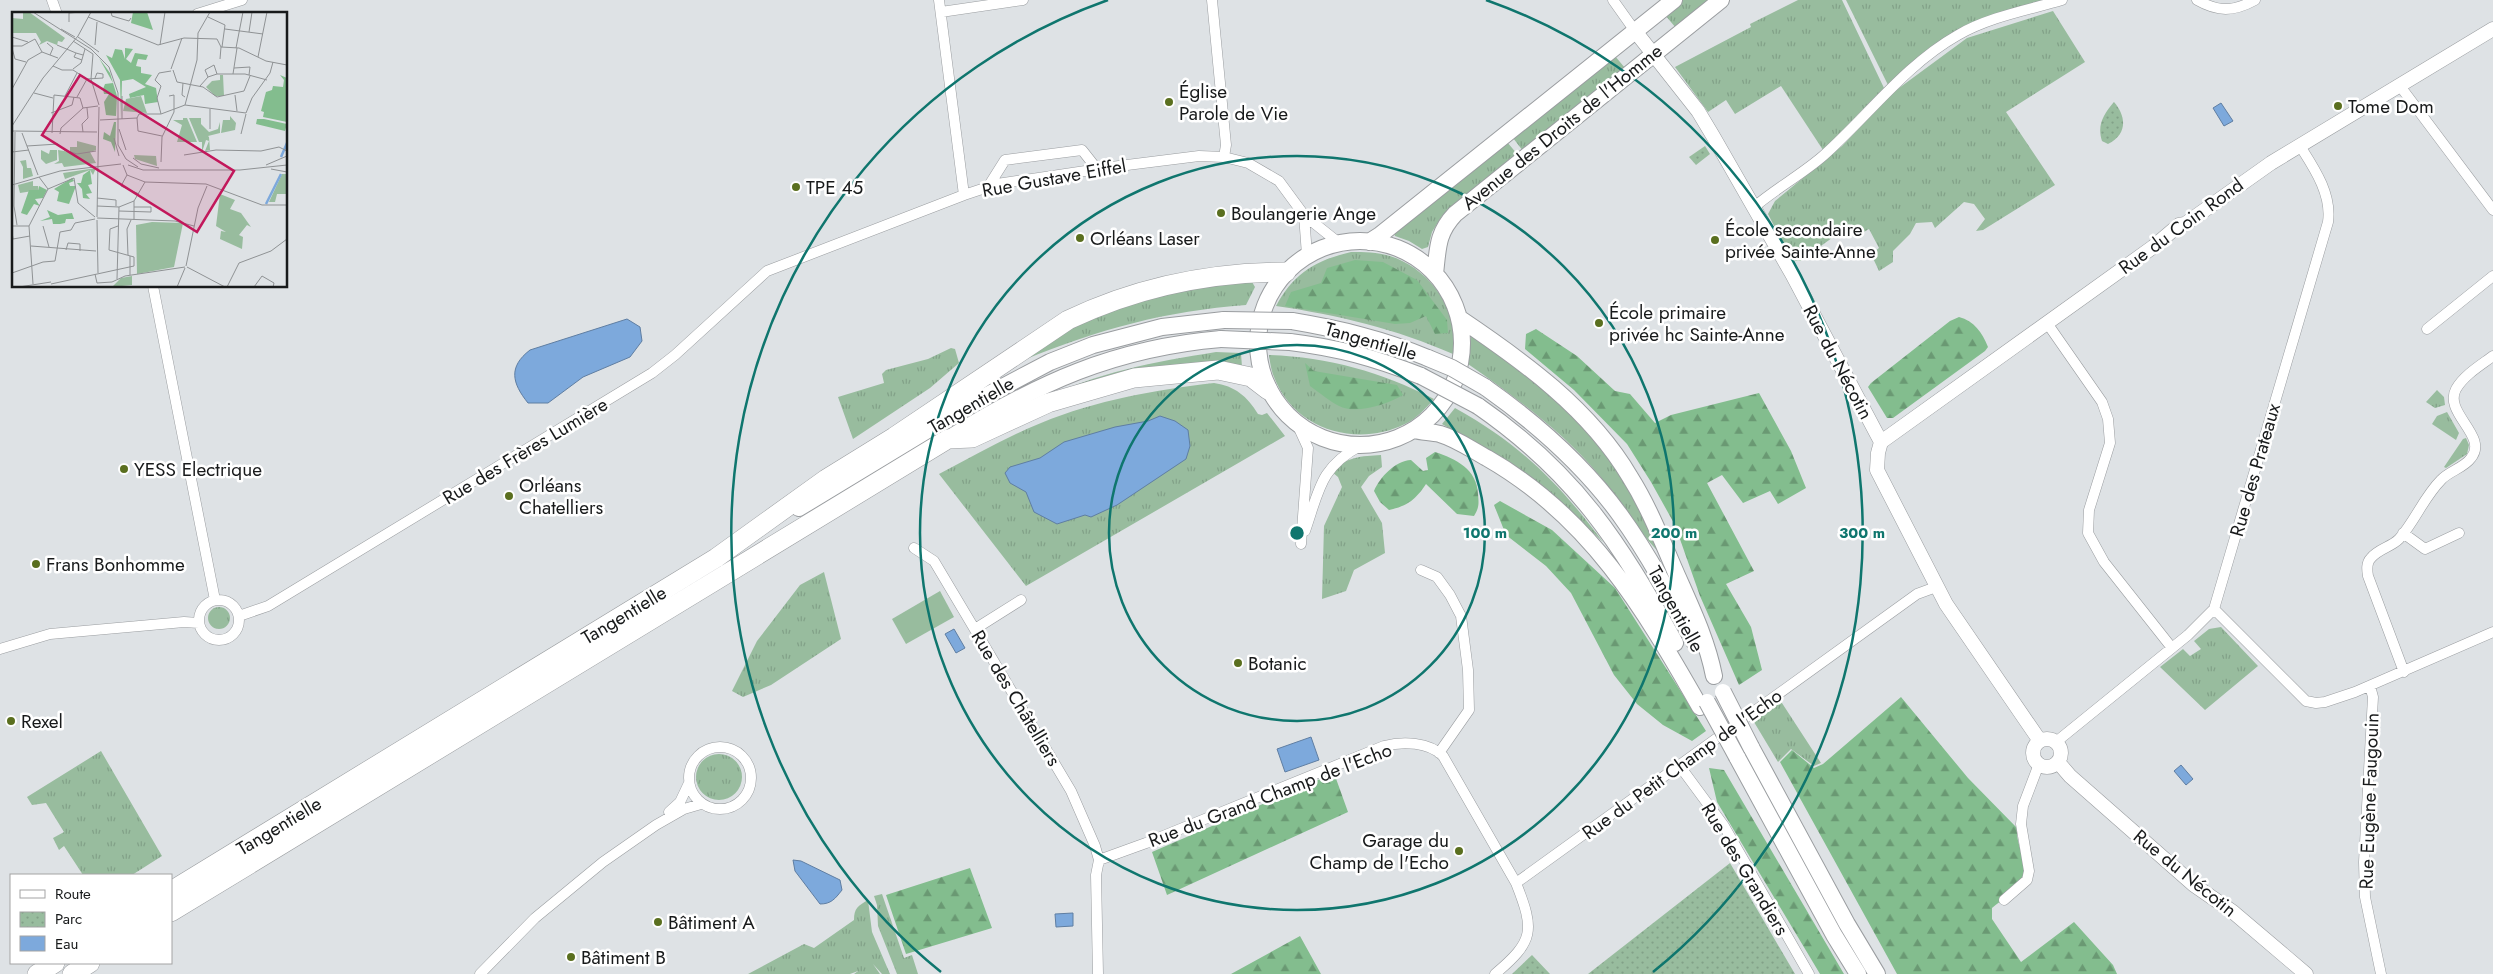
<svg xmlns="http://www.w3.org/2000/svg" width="2493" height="974" font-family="Jost,sans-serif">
<defs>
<pattern id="grass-tufts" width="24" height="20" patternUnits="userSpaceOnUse" patternTransform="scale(1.25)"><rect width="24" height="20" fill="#98bc9e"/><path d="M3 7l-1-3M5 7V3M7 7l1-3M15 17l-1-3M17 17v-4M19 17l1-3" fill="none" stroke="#82a188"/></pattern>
<pattern id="forest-firs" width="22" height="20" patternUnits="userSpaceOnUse" patternTransform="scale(1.25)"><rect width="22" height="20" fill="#83bd8e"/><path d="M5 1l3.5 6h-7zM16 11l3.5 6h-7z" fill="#6a9973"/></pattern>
<pattern id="park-dots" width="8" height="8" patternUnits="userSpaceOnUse" patternTransform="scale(1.25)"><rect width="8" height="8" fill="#98bc9e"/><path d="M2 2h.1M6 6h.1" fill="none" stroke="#82a188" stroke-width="1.8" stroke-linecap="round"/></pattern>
</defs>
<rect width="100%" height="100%" fill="#dee2e5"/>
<path fill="url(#grass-tufts)" d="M1683,0H1710L1676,28L1665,15Z
M1798,0H1842L1884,88L1823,150L1781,86L1735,114L1726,100L1708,112L1675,67L1751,27L1750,24Z
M1846,0H2055L1985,20L1888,85Z
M2053,11L2085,62L2006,112L2055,185L1983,230L1976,231L1985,219L1974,204L1964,202L1935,228L1932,222L1916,223L1910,234L1893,251V262L1879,271L1871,254L1879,248L1869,229L1857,236L1850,225L1800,261H1792L1768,214L1775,201L1842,146L1895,91L1967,38Z
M1615,56L1625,68L1523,151L1513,138Z
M1507,142L1518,155L1442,216L1432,232L1428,247L1422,249L1409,241L1395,236L1394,233Z
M1351,252C1364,252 1377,252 1390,256C1429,268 1462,312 1453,354C1396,329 1338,315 1276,306C1293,274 1316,260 1351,252Z
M1252,282L1255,287L1246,305C1166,311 1099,329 1024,360L1062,330L1156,292Z
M1471,335C1521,372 1575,407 1611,458C1632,489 1648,523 1663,556C1638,533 1621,502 1599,475C1562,431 1515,397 1468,364Z
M951,348L955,349L959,363L930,388L853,439L838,397L884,383L882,374L886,370L928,359Z
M1216,352L1241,353L1242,367L1040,401C1096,372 1154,362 1216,352Z
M1269,355C1328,357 1381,372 1434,399C1425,409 1416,419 1405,424C1357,448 1294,430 1274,377C1271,370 1270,362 1269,355Z
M1214,383C1235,386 1247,396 1258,414L1262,415L1267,413L1285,436L1026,586L939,474C973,456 1006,437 1041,423C1097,400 1155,390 1214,383Z
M2437,390L2444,397L2445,405L2435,408L2426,402Z
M1455,408C1520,444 1559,483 1603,542C1555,495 1501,458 1442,424Z
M2447,412L2459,433L2456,440L2432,424L2437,416Z
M2466,438L2469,445L2467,454L2446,468L2444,467L2463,439Z
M1381,455L1382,467L1369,476L1361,487L1382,523L1385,553L1354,570L1346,591L1322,599L1324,526L1342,487L1338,477L1332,472C1345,457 1362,456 1381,455Z
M824,572L841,639L771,685L743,697L732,691L757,641L800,585Z
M208 618a11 11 0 1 1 22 0a11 11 0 1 1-22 0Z
M2221,627L2258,666L2205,710L2160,667L2183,649L2190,656L2201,649L2194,641L2209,629Z
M1780,700L1821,763L1814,766L1791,749L1778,762L1754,722Z
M101,751L162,856L132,875H83L64,846L59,850L53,838L64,832L46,803L32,805L27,797Z
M696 777a23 23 0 1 1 46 0a23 23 0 1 1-46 0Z
M882,894L904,958L912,955L918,974H897L878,926L877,905L874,896Z
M868,900L872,932L890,974H882L873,964L880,974H854L858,971L850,974H748L804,944L814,948L854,920C854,908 858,906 868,900Z"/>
<path fill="url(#forest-firs)" d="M1355,260L1383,262L1417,280L1447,320L1448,333L1435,334L1426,316L1410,323L1395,324L1285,306L1291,292L1321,283L1327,268Z
M1959,317C1974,321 1982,332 1988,347L1985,351L1893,418H1887L1868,387L1871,383L1950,321Z
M1536,329L1577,356L1615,391L1630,394L1655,423L1671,415L1759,393L1791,451L1806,488L1778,504L1770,491L1743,503L1722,475L1707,483L1754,571L1726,584L1751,627L1762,670L1739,685L1700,596L1675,525L1651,482L1627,444L1574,390L1525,349L1526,334Z
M1305,363L1314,371L1397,385L1403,395C1388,404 1356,415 1339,406C1329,401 1320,393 1310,386Z
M1435,452C1456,459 1477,469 1478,494C1479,504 1479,508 1474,516L1457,514L1426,484C1416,499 1408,506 1389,510L1380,502L1374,491C1380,477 1395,461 1411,460L1423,471L1428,470L1426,458Z
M1500,501L1552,530L1615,588L1706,731L1692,741L1663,725L1637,704L1614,675L1571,593L1546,566L1506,535L1494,505Z
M1901,697L1968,778L2017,828C2015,846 2032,869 2023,882C2016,892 2001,900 1992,908V919L2021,962L2074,922L2113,965L2117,974H1897L1780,762L1792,750L1814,768L1823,764Z
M1709,768L1724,770L1844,974H1820L1717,802Z
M1334,773L1348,812L1167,895L1152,852Z
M970,868L992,928L906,954L886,895Z
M1300,936L1321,974H1231Z"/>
<path fill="url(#park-dots)" d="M2114,102C2127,117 2127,135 2108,144L2102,141C2097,125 2103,115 2114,102Z
M1705,146L1710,154L1696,165L1689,157Z
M1730,863L1795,974H1588Z
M1532,955L1550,974H1512Z"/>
<path fill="#98bc9e" d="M940,591L954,617L906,644L892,619Z"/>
<path fill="#7da9dc" stroke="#5f7ea2" d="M2221,103L2233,121L2224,126L2213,108Z
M627,319L640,327L642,341L630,357L583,377L548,403H528C512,383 508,367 530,350Z
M1160,416L1175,421L1188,430L1190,446L1186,459L1117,505L1091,517L1085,515L1057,524L1034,512L1026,492L1010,483L1005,473L1010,467L1040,458L1064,442L1115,427L1148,421Z
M954,629L965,648L956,653L945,634Z
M1311,737L1319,760L1285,772L1277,749Z
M2181,765L2193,779L2186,785L2174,771Z
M793,860L801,861L840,880L842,890C835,899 831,904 820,904L795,871Z
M1073,913V926L1056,927L1055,914Z"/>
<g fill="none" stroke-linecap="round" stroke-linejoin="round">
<g stroke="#9a9da0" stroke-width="11">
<path id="street" d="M52,0L57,14
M939,0L964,195
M1212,0L1226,145L1224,157
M1613,0L1635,31
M2197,0C2218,12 2233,12 2255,0
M941,12L1023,0
M197,14L242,0
M2400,86L2493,210
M988,187L1005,160L1082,150L1097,169
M1753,208C1775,189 1801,175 1823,156C1868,116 1905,65 1958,35C1989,17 2028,10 2062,0
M1304,215L1307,255
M153,286L215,600
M2047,323L2102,402L2108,419L2110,443L2089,510L2088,533L2104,562L2172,648
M2427,329L2493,276
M1297,424L1308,448L1301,544
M1305,531C1319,491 1320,467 1360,446
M2403,533L2425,549L2459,533
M914,548L934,561L1071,791L1095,846L1099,860L1096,875L1098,974
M1421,570L1437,577L1450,595L1461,616L1468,670L1469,710L1439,753
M199 620a20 20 0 1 1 40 0a20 20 0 1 1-40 0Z
M2214,609L2306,701L2316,703L2325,702L2355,692L2493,632
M239,616L268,606L652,373L675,355L767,271L964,195L997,184L1119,166L1199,156L1224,157L1248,163L1279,181L1304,215L1339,243
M975,629L1021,600
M0,649L50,634L184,622L199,623
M2404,672L2368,576C2367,570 2366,563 2371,558C2378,549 2391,547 2399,539C2415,521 2424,497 2441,480C2449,471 2464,468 2471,458C2489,436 2443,413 2456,389C2464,375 2481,365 2493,356
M2370,686L2373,697L2364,862L2365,897L2381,974
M2056,742L2188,635L2214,609L2328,222C2332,194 2314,168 2300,146
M689 778a31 31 0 1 1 62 0a31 31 0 1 1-62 0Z
M1679,765L1724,826L1809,974
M669,812L680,802L689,783
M1099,860L1146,843L1384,746C1403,741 1429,742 1443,756L1516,883
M2004,900L2027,880L2029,871L2021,824L2023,806L2039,764
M480,974L535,918L603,862L656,825L684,809L701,804
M1495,974C1534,941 1535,931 1516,883L1917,594L1936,587"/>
</g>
<g stroke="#9a9da0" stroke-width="15">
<path id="secondary" d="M1635,31L1698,111L1713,136L1792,274L1881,442L1878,453L1877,470L1946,604L2040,741
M1881,442L2153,247L2179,225L2185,224L2271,163L2493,29
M2033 753a14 14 0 1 1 28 0a14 14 0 1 1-28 0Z
M2058,762L2070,776L2194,885L2233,912L2306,974"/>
</g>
<g stroke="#9a9da0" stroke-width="18">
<path id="primary" d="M1258 343a102 102 0 1 1 204 0a102 102 0 1 1-204 0Z
M1369,242L1380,235L1674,0
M1435,274C1438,248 1437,233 1455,214L1721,0
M1459,318C1523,361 1590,409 1630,477C1649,507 1662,541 1676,573C1691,607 1707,640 1714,676
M1292,321C1340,329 1383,339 1428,358
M1290,342C1339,348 1375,358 1421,376
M1485,387C1536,423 1583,464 1620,515C1649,555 1672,599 1695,643
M1478,406C1575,473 1620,542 1675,643
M1414,430C1422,432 1432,432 1440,434C1457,439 1472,450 1487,458C1590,517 1643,607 1700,707
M948,439C1038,383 1114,348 1221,339
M799,508L974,402L1050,362L1093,345L1162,327L1224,320
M1751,747L1847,924L1877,974
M1737,757L1834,935L1858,974"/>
</g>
<g stroke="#9a9da0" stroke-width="20">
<path id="highway" d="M171,891L716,558L826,479L894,437L1068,320C1137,287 1210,272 1286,272
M171,912L948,439L972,438L1048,403L1134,378L1218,370L1251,377L1268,390
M37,974L55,963
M72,974L90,963"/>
</g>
<use href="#street" stroke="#fff" stroke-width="10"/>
<use href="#secondary" stroke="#fff" stroke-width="14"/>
<use href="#primary" stroke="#fff" stroke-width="16"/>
<use href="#highway" stroke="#fff" stroke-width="19"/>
<g stroke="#9a9da0" stroke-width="18" stroke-linecap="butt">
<path id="primary-bridge" d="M1224,320L1292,321
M1221,339L1290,342
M1428,358L1452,368L1485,387
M1421,376L1478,406
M1723,692L1751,747
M1707,702L1737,757"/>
</g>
<use href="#primary-bridge" stroke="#fff" stroke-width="16"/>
</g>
<g fill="none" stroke="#0f766e" stroke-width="2.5">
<circle cx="1297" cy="533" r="188"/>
<circle cx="1297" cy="533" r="377"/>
<path d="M941 972A565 565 0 0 1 1108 0M1486 0A565 565 0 0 1 1653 972"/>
</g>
<g fill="#5a6f1f" stroke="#fff" stroke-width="2">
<circle cx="1169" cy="102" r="5"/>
<circle cx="2338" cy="106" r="5"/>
<circle cx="796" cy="187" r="5"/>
<circle cx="1221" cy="213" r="5"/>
<circle cx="1080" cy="238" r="5"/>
<circle cx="1715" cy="240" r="5"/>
<circle cx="1599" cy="323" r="5"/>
<circle cx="124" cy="469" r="5"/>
<circle cx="509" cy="496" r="5"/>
<circle cx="36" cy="564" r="5"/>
<circle cx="1238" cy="663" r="5"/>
<circle cx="11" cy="721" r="5"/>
<circle cx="1459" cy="851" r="5"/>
<circle cx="658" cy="922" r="5"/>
<circle cx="571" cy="957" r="5"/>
</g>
<g text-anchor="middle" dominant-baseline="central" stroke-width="5" stroke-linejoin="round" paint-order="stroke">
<g font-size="19" fill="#181a1b" stroke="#fff" text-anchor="start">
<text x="1179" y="91">Église<tspan x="1179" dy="22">Parole de Vie</tspan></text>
<text x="2348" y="106">Tome Dom</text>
<text x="806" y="187">TPE 45</text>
<text x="1231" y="213">Boulangerie Ange</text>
<text x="1725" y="229">École secondaire<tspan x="1725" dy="22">privée Sainte-Anne</tspan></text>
<text x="1090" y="238">Orléans Laser</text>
<text x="1609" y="312">École primaire<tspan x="1609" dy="22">privée hc Sainte-Anne</tspan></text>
<text x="134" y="469">YESS Electrique</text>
<text x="519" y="485">Orléans<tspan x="519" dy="22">Chatelliers</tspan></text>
<text x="46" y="564">Frans Bonhomme</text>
<text x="1248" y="663">Botanic</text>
<text x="21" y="721">Rexel</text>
<text x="1449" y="840" text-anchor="end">Garage du<tspan x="1449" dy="22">Champ de l'Echo</tspan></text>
<text x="668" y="922">Bâtiment A</text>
<text x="581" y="957">Bâtiment B</text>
</g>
<g font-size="19" fill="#181a1b" stroke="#fff">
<text transform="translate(1562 127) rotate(-39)">Avenue des Droits de l'Homme</text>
<text transform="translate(1054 178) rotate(-10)">Rue Gustave Eiffel</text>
<text transform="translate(2181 226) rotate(-36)">Rue du Coin Rond</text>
<text transform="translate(1371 341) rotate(16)">Tangentielle</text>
<text transform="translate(1838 362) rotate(62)">Rue du Nécotin</text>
<text transform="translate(971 405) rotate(-30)">Tangentielle</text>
<text transform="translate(525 451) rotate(-31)">Rue des Frères Lumière</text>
<text transform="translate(2255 470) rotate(-74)">Rue des Prateaux</text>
<text transform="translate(1676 609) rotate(61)">Tangentielle</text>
<text transform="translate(624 615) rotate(-31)">Tangentielle</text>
<text transform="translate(1016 698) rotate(59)">Rue des Châtelliers</text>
<text transform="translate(1682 764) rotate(-36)">Rue du Petit Champ de l'Echo</text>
<text transform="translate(1270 795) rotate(-21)">Rue du Grand Champ de l'Echo</text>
<text transform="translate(2369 801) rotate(-88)">Rue Eugène Faugouin</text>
<text transform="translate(279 826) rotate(-31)">Tangentielle</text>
<text transform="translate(1745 869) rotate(59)">Rue des Grandiers</text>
<text transform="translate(2185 873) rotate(39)">Rue du Nécotin</text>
</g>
</g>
<g transform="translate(12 12)">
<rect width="275" height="275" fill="#dee2e5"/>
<path d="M208,63H211L212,84H203L194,75L200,69L208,68ZM218,104L224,111L223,118L209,121L211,108H218ZM171,106H175L185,130H165L170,113L161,108H171ZM177,106H189V112L197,120L206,117L208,110V121L196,124L197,125L198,138L193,139L197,129L194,128L190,140V130H187ZM65,129L84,134V138L78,140L84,151L52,155L50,151L42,152L47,149L46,138L58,140V135H65ZM29,138L37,142L38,138H45V148L34,152L29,147ZM122,143L144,144L145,154L123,147ZM14,148L15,156H19L21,164L11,167V155L8,149ZM84,156L81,163L78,158L53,167L51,161ZM270,162H275V182H265L263,190H257ZM21,169V174H26L27,178L8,181L6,173ZM208,182L223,188L218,197L229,201L239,215L235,213L227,223L231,225L230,237L208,227L209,219L214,220L204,214Z" fill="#98bc9e"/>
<path d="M121,0H135L141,18L119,11ZM113,36L121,37L114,47L119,51L123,41L136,43L134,48L126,47L124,54L129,55V61L140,63L133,72L144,76L146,90L133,92L132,83L118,86L117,82L134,75L121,67L110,69L109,106L108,68L94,43L100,46L103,37L110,38L113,47ZM87,46L98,61L105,84L104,104L94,103L92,90L97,82H92L91,77L93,72L101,71ZM268,63L275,66V110L251,105L252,100L249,99L254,80L260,78L261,74L271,75L272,68ZM245,107H252L275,112L273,119L244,112ZM102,110H104L103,140L99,130L91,127L92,120L98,124ZM78,158L80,172L76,173L80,181L74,182L78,187L71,186L70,177L65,171H69L71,163ZM60,166L62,169L57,171L58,174H64L57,192L45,189L47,180L42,177ZM27,174L35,178L31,186L23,187L28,194L22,192L15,203L9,201L17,178H27ZM35,198L46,203L60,201L62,207H54L53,211L48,212H41L40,207L28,209L38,205Z" fill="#83bd8e"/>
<path d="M11,0H17L53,26L50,30L46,29L45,33L35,29L27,33L29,30L24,21H0V6L11,7ZM129,84L135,101L111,99L114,87ZM120,264V273L100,275L109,266Z" fill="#98bc9e"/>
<path d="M140,210L171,211L162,255L125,262L124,213Z" fill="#98bc9e"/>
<path fill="none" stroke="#7da9dc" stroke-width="2.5" d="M269,145L275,131M254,192L269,162"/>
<path fill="none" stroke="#8f9294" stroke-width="1" d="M21,0L79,37L97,55L106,81V133L114,147L126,155M99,0L100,4L117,9L119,6M76,5L146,33L172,26L205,27L209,35L208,47M196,5L213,13L210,35M57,10V1L69,0M49,17L63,25M213,17L251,22M237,20L240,0M0,25L16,30M66,25L87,40M61,29L81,42L79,67L87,93M35,31L41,36L38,43M45,33L64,41M83,33L85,10M148,33L153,0M0,34H10L23,27L30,40M209,35L227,36L254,49L275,53M0,36L3,47L14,50M224,36L231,0M246,45L255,0M70,48L62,45L64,41L71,43M41,54L50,58H61L75,67L91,66V62L85,61L83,66M222,56L238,55L237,63M61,57L69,51L73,37M159,57L170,26M161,58L165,70L191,75L205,85L232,79L238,64M221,62L225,36M196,65L193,58L202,53L205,62M171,71L170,83L173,85M188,74L196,65L205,62H233L255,68M0,77L16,48L30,40L46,46M22,81L41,86M223,83L225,99M53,84L65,61M110,84V107M65,85L75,67M173,93L185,48L186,21L198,0M198,97V117M39,101L60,93L62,85M149,102L145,86L149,74L143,68L147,61L159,59M125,106L126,119L150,124M88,108L125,106L127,102H149L173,93L234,101L240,86L258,61L261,50M0,114L31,66L66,24L79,0M107,117L114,138M0,119L85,120M3,120L2,194L5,213M71,120L70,112L76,106L75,96M10,121L26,163M40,121L42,83L68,86L71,96M48,122L49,116L71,96L86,94M229,122L234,102M102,126L107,144M15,134L46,132L52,138L65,142L84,139M0,140L17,138M172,143L204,138L249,139L267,135L275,139M121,146L129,152L147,156M149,150L150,125L162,100V83L157,84M111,153L115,163L133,170L194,172M116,153L131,158H228L275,153M254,153L275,144M259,157L275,160M115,163L109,174L127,182M194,172L250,193H275M0,173L48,159L109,152M36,177L62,166L66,191L83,205M85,186L104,188V194M122,189V208M85,194L107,195L122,189L133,170M107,199L139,200V195H122M85,205L87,95M85,206L163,209L182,214M85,208L86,261M0,214H17M31,214L37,235M0,220L1,227L18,224M19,234L84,239M54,238L56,231L68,232V239M116,243L115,217L119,208M174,254L186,196L195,174M175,255L213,275M0,261L31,250L43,249L48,220L59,218L63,211L83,207M83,262L85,271L100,270L113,264L173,255M118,263V244M105,267L107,195M21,272L17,214L36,177L27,165M39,272L122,254V245L97,238L98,217L106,214M7,275L39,270M165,275L173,256M215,275L227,251L259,239L275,227M242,275L250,264L262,271L261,275"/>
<path fill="#c2185b" fill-opacity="0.15" stroke="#c2185b" stroke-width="2.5" d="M68,63L222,159L185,220L30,123Z"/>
<rect width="275" height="275" fill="none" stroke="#181a1b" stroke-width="2.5"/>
</g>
<circle cx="1297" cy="533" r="8" fill="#0f766e" stroke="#fff" stroke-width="2.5"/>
<g font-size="15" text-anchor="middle" font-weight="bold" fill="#0f766e" stroke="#fff" stroke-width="5" stroke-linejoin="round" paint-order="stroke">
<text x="1485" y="538">100 m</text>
<text x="1674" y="538">200 m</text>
<text x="1862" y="538">300 m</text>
</g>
<rect x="10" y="874" width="162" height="90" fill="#ffffff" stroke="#a3a3a4"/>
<rect x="20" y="890" width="25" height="8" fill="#ffffff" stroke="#a3a3a4"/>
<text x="55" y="899" font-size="15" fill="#181a1b">Route</text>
<rect x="20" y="912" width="25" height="15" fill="url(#park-dots)" stroke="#a3a3a4"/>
<text x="55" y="924" font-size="15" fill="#181a1b">Parc</text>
<rect x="20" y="936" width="25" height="15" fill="#7da9dc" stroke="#a3a3a4"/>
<text x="55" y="949" font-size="15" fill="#181a1b">Eau</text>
</svg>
